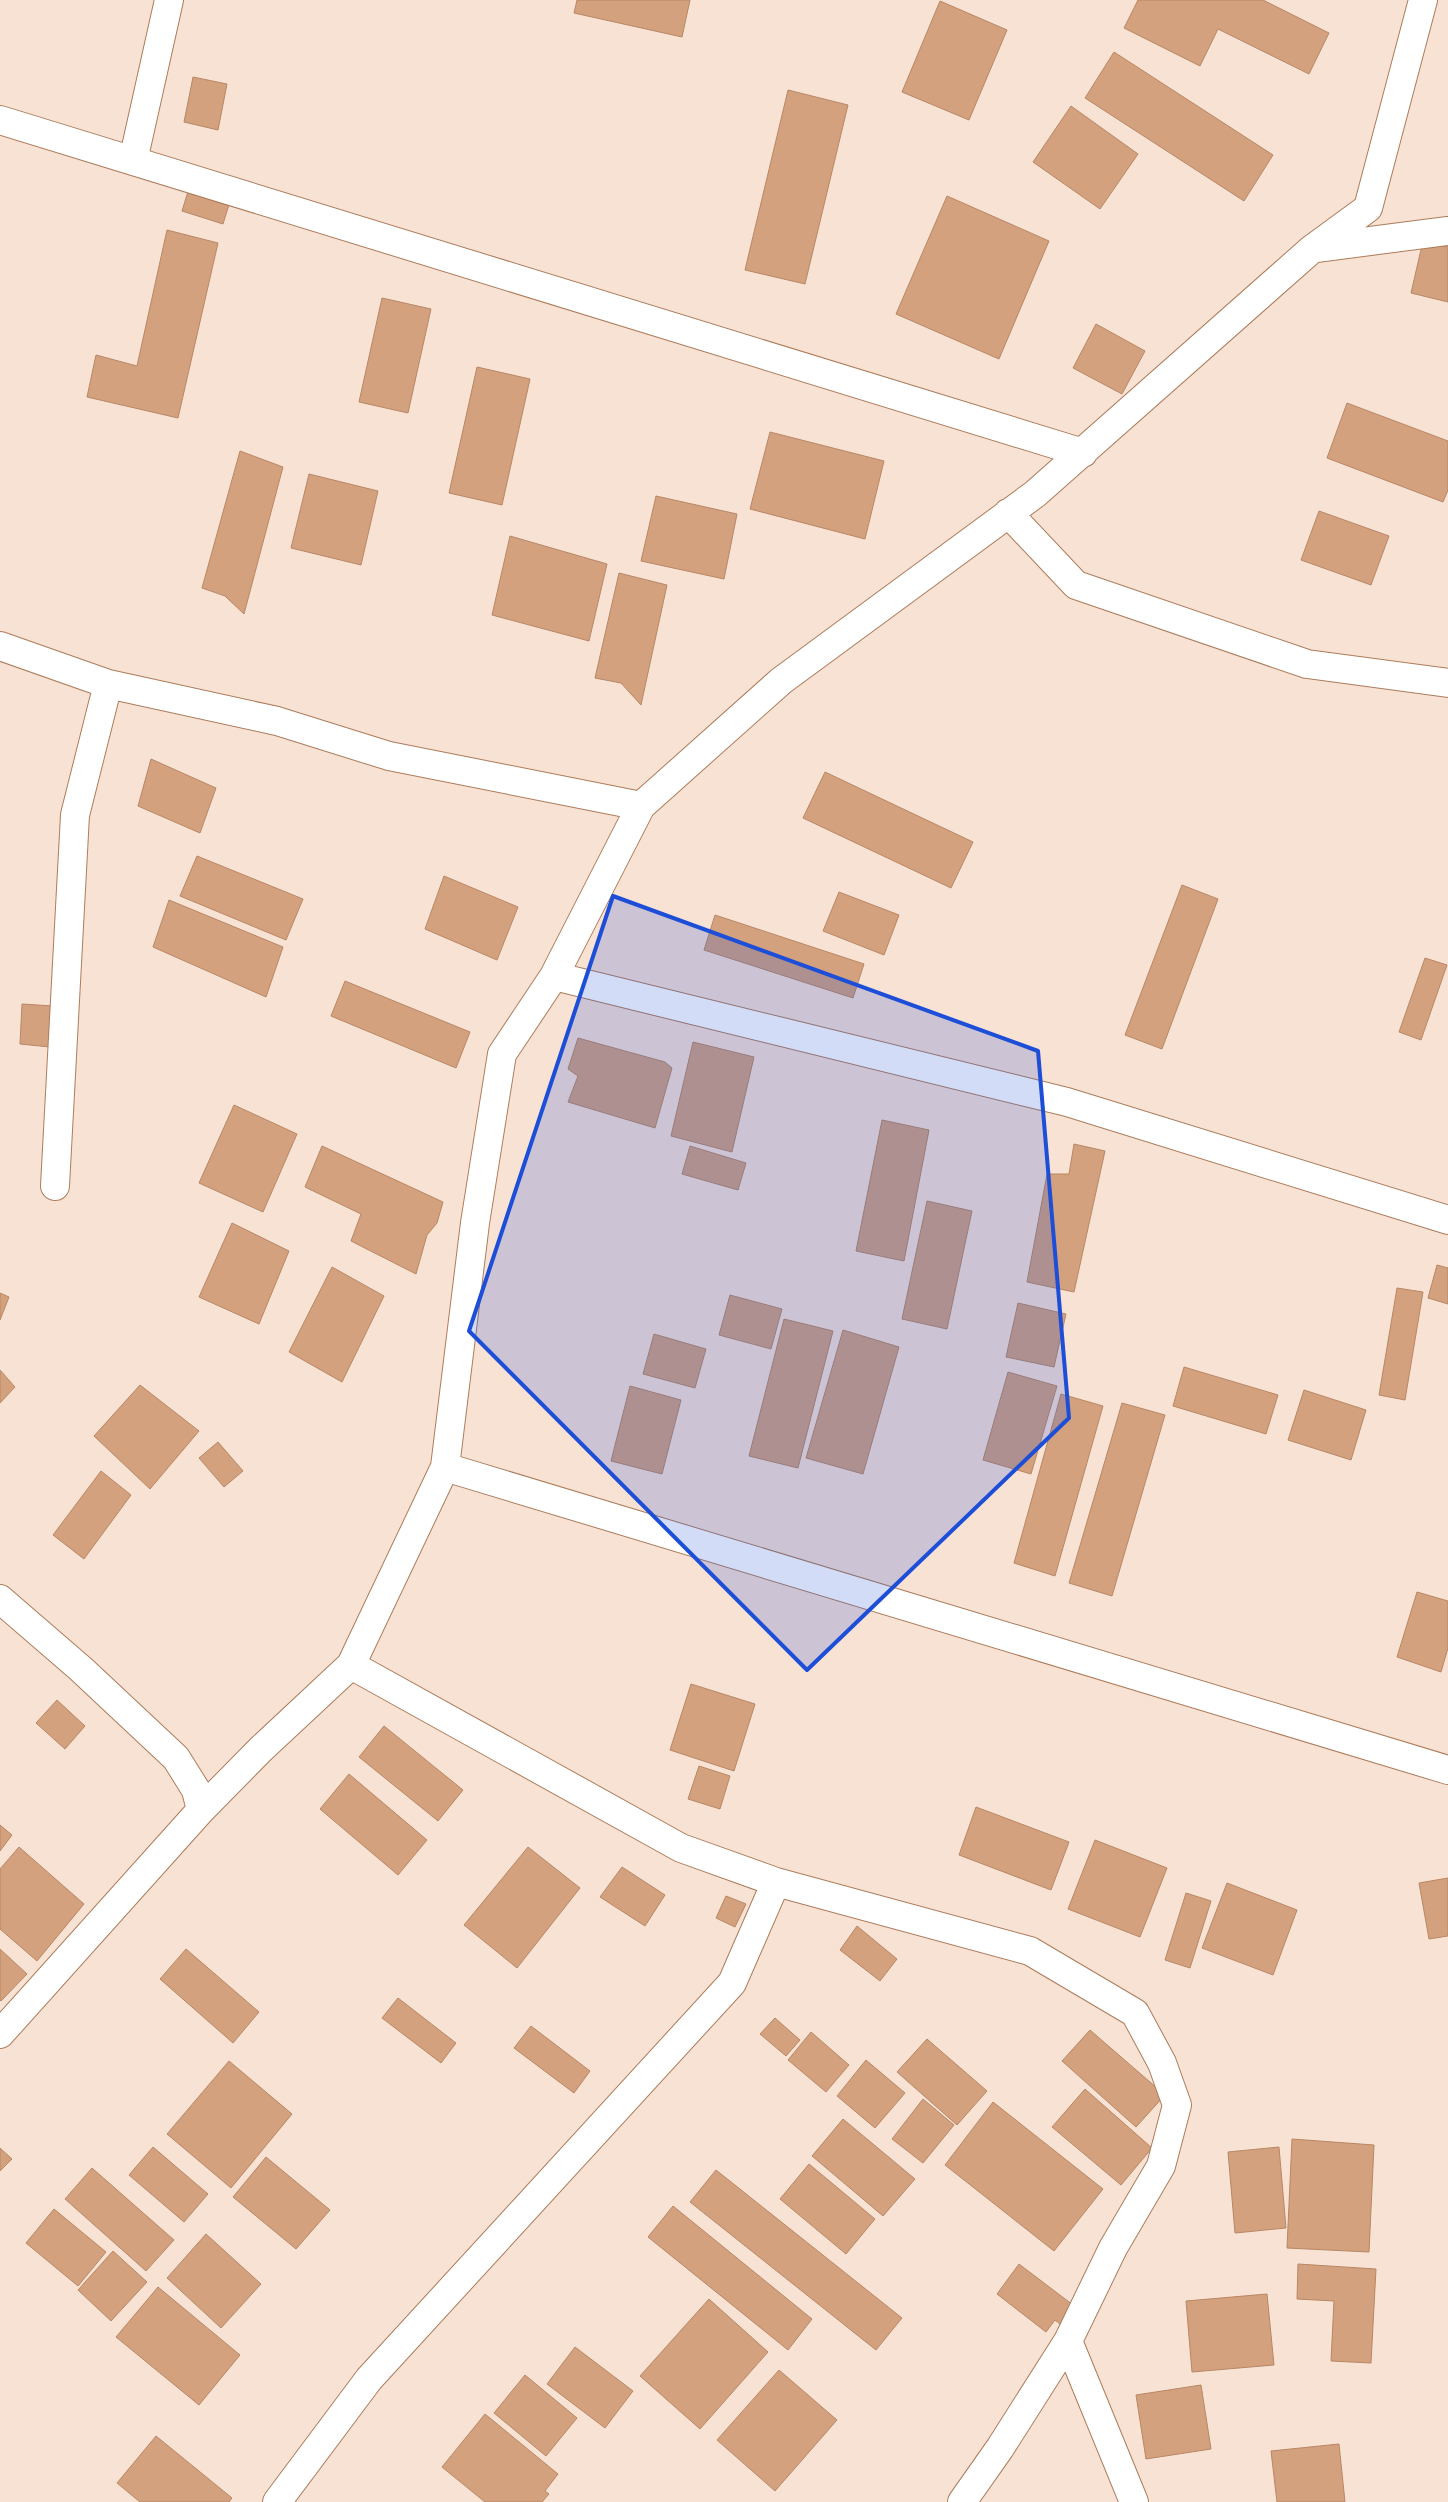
<svg xmlns="http://www.w3.org/2000/svg" width="1448" height="2502" font-family="'Playfair Display',serif">
<rect width="100%" height="100%" fill="#f8e2d4"/>
<path fill="#d4a17f" stroke="#b88765" d="M577,0H690L682,37L574,13Z
M1138,0H1263L1329,33L1309,74L1218,29L1200,66L1124,28Z
M940,1L1007,30L969,120L902,92Z
M1114,52L1273,155L1244,201L1085,98Z
M193,77L227,84L218,130L184,122Z
M788,90L848,105L805,284L745,270Z
M1071,106L1138,154L1100,209L1033,162Z
M190,185L231,198L223,224L182,211Z
M947,196L1049,241L999,359L896,314Z
M167,230L218,243L178,418L87,397L96,355L137,366Z
M1423,241L1448,247V302L1411,293Z
M382,298L431,309L408,413L359,402Z
M1096,324L1145,351L1122,394L1073,368Z
M477,367L530,379L502,505L449,493Z
M1347,403L1448,441V490L1443,502L1327,458Z
M770,432L884,461L865,539L750,509Z
M240,451L283,467L244,614L225,596L202,588Z
M309,474L378,491L361,565L291,548Z
M656,496L737,514L724,579L641,561Z
M1319,511L1389,536L1371,585L1301,560Z
M510,536L607,564L589,641L492,615Z
M619,573L667,585L641,705L621,683L595,678Z
M151,759L216,788L200,833L138,806Z
M825,772L973,842L951,888L803,818Z
M197,856L303,899L286,940L180,896Z
M444,876L518,907L497,960L425,929Z
M1182,885L1218,899L1162,1049L1125,1035Z
M839,892L899,915L884,955L823,931Z
M169,900L283,947L266,997L153,947Z
M715,915L864,964L853,998L704,950Z
M1425,958L1447,965L1421,1040L1399,1032Z
M345,981L470,1032L456,1068L331,1016Z
M22,1004L53,1006L50,1047L20,1044Z
M578,1038L665,1062L672,1068L655,1128L568,1102L578,1076L568,1069Z
M693,1042L754,1057L732,1152L671,1136Z
M234,1105L297,1134L263,1212L199,1183Z
M882,1120L929,1130L904,1261L856,1251Z
M1074,1144L1105,1151L1074,1292L1027,1282L1047,1174H1069Z
M322,1146L443,1202L437,1223L427,1235L416,1274L351,1241L361,1214L305,1187Z
M690,1146L746,1163L738,1190L682,1174Z
M927,1201L972,1211L947,1329L902,1319Z
M232,1223L289,1251L259,1324L199,1297Z
M1437,1265L1448,1268V1304L1428,1298Z
M332,1267L384,1296L342,1382L289,1352Z
M1397,1288L1423,1292L1405,1400L1379,1395Z
M0,1293L9,1297L0,1320Z
M730,1295L782,1309L771,1349L719,1335Z
M1018,1303L1066,1314L1054,1367L1006,1357Z
M784,1319L833,1331L798,1468L749,1456Z
M843,1330L899,1347L863,1474L806,1458Z
M654,1334L706,1349L695,1388L643,1374Z
M1184,1367L1278,1395L1266,1434L1173,1406Z
M0,1370L15,1387L0,1403Z
M1008,1372L1057,1386L1031,1474L983,1460Z
M140,1385L199,1431L150,1489L94,1436Z
M630,1386L681,1400L662,1474L611,1461Z
M1304,1390L1366,1410L1351,1460L1288,1440Z
M1061,1394L1103,1406L1055,1576L1014,1563Z
M1122,1403L1165,1415L1112,1596L1069,1583Z
M218,1442L243,1471L224,1487L199,1458Z
M101,1471L131,1495L84,1559L53,1535Z
M1417,1592L1448,1601V1648L1441,1672L1397,1657Z
M691,1684L755,1704L734,1771L670,1750Z
M57,1700L85,1726L65,1749L36,1723Z
M384,1726L463,1790L438,1821L359,1757Z
M699,1766L730,1776L720,1809L688,1799Z
M349,1774L427,1840L398,1875L320,1809Z
M976,1807L1069,1842L1051,1890L959,1855Z
M0,1825L12,1835L0,1851Z
M1095,1840L1167,1868L1140,1937L1068,1909Z
M19,1847L84,1904L37,1961L0,1929V1869Z
M528,1847L580,1888L517,1968L464,1925Z
M622,1867L665,1895L645,1926L600,1897Z
M1448,1878V1936L1429,1939L1419,1883Z
M1227,1883L1297,1910L1273,1975L1202,1948Z
M1186,1893L1211,1901L1190,1968L1165,1960Z
M726,1896L746,1904L735,1927L716,1918Z
M857,1926L897,1959L880,1981L840,1950Z
M0,1949L27,1974L1,2001L0,2000Z
M186,1949L259,2012L233,2043L160,1979Z
M398,1998L456,2043L441,2063L382,2018Z
M775,2018L800,2040L786,2056L760,2034Z
M531,2026L590,2071L574,2093L514,2048Z
M1090,2030L1165,2095L1136,2127L1062,2061Z
M811,2032L849,2065L826,2092L788,2060Z
M927,2039L987,2091L957,2125L897,2072Z
M866,2060L905,2093L875,2128L837,2096Z
M229,2061L292,2114L231,2188L167,2134Z
M1085,2089L1152,2148L1121,2185L1052,2127Z
M923,2099L954,2125L923,2163L892,2139Z
M993,2102L1103,2189L1054,2251L945,2165Z
M843,2119L915,2179L883,2216L812,2156Z
M1292,2139L1374,2145L1369,2252L1287,2248Z
M153,2147L208,2194L184,2222L129,2175Z
M1279,2147L1286,2228L1235,2233L1228,2152Z
M0,2148L12,2159L0,2171Z
M266,2157L330,2210L296,2249L233,2197Z
M809,2164L875,2219L846,2254L780,2199Z
M92,2168L174,2240L146,2271L65,2199Z
M716,2170L902,2318L876,2350L690,2202Z
M673,2206L812,2319L788,2350L648,2237Z
M54,2209L106,2252L78,2286L26,2243Z
M206,2234L261,2284L221,2328L167,2278Z
M113,2251L147,2282L111,2321L78,2290Z
M1019,2264L1077,2308L1064,2327L1055,2320L1046,2332L997,2294Z
M1298,2264L1376,2269L1371,2363L1331,2361L1334,2301L1297,2299Z
M158,2287L240,2355L199,2405L116,2337Z
M1267,2294L1274,2365L1192,2372L1186,2301Z
M709,2299L768,2352L700,2429L640,2376Z
M575,2347L633,2391L605,2428L547,2384Z
M779,2370L837,2420L775,2491L717,2440Z
M525,2375L577,2418L546,2456L494,2413Z
M1201,2385L1211,2449L1146,2459L1136,2395Z
M485,2414L558,2474L545,2491L549,2494L542,2502H485L442,2467Z
M156,2436L232,2498L229,2502H140L117,2483Z
M1339,2444L1345,2502H1277L1271,2451Z"/>
<g fill="none" stroke-linecap="round" stroke-linejoin="round">
<g stroke="#ad7c5b" stroke-width="30">
<path id="minor" d="M0,120L1083,453
M133,161L169,0
M1316,248L1448,231
M1008,513L1076,585L1307,664L1448,683
M0,646L108,684L277,721L389,756L641,806
M554,976L1067,1102L1448,1220
M55,1186L75,815L108,684
M445,1467L1448,1770
M0,1599L81,1669L176,1758L196,1790L201,1810L0,2034
M351,1665L681,1848L776,1882L1030,1951L1135,2013L1162,2063L1177,2105L1161,2166L1113,2248L1068,2341L1000,2448L962,2502
M201,1810L261,1749L351,1665L445,1467L475,1223L502,1054L554,976L641,806L781,681L1035,494L1312,249L1368,208L1423,0
M1068,2341L1134,2502
M277,2502L369,2379L732,1983L776,1882"/>
</g>
<use href="#minor" stroke="#fff" stroke-width="28"/>
</g>
<path fill="#1d4ed8" fill-opacity="0.2" stroke="#1d4ed8" stroke-width="4" stroke-linejoin="round" d="M613,896L1038,1051L1069,1418L807,1670L469,1331Z"/>
</svg>
